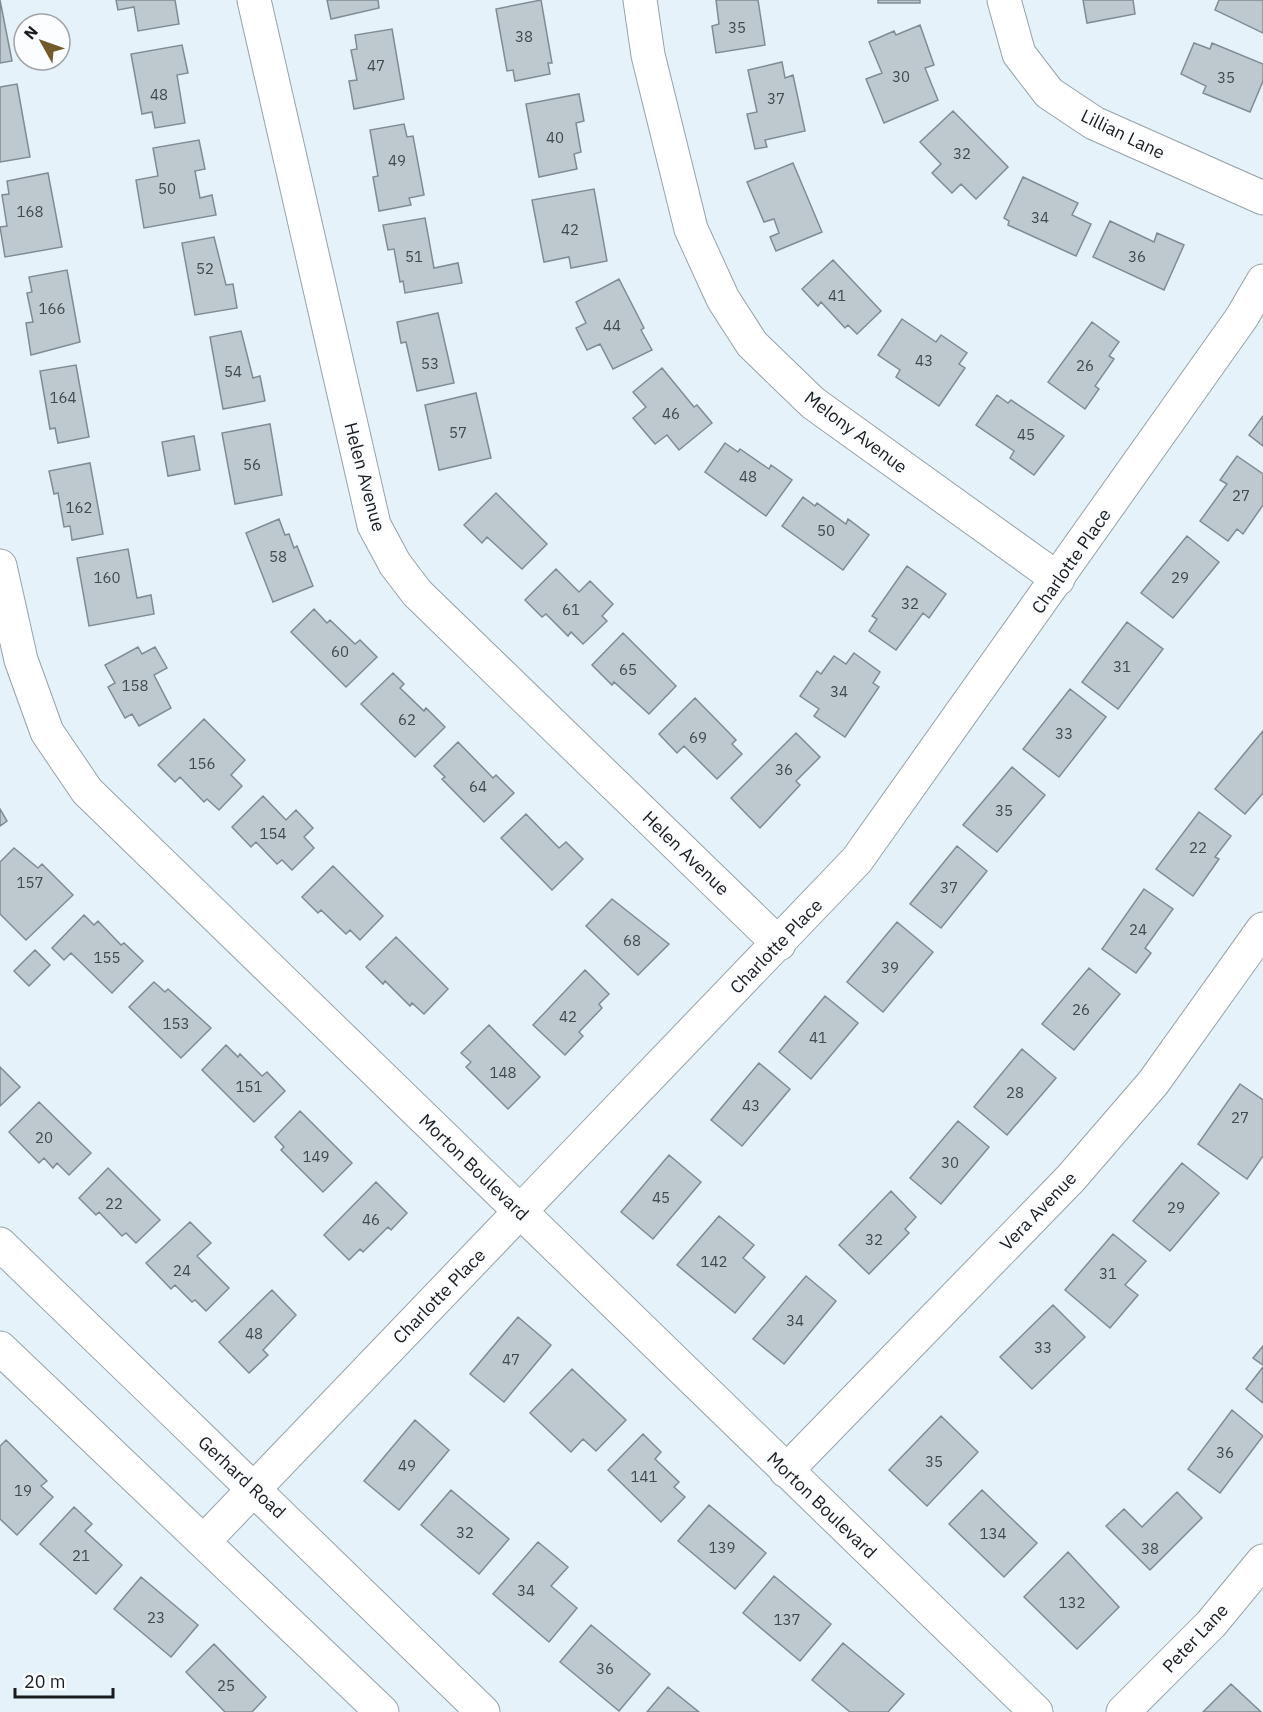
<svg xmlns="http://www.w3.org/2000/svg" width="1263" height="1712" font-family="'IBM Plex Sans',sans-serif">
<rect width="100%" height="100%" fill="#e5f2f9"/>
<path fill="#bdc9cf" stroke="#818c92" stroke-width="1.5" d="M0,0L12,61L0,63Z
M116,0H175L179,24L138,31L134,7L118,10Z
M327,0H378L379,8L331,19Z
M541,0L552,63H548L550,74L515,81L513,70L507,71L496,9Z
M716,0H758L765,45L716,53L712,26L719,24Z
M878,0H920V3H878Z
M1083,0H1133L1135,14L1087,23Z
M1219,0H1263V33L1215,10Z
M920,25L934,65L925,68L938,100L884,123L866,79L882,73L869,42L894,31L896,35Z
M392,29L404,99L354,109L349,81L357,80L351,50L357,49L355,35Z
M1194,43L1210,49L1212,43L1263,64V81L1250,112L1203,93L1206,86L1181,74Z
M182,45L188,73L177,75L185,123L155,128L152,112L142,114L131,54Z
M782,62L785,78L793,75L805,131L765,140L767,147L755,149L747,114L757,112L748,70Z
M17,84L30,157L0,162V87Z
M579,94L584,121L576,123L581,152L574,154L577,169L539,177L526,104Z
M953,111L1008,167L976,199L961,184L952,193L932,173L941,164L920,142Z
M404,124L407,137L413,136L424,195L409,198L411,205L379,211L373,177L378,176L370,130Z
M199,140L205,169L195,171L200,198L212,195L216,215L144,228L136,180L158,176L153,148Z
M793,163L822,232L776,251L770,237L779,233L774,219L764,222L747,182Z
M48,173L62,247L5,257L0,227L7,226L2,195L9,194L7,181Z
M1023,177L1078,203L1072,215L1091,224L1076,256L1008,225L1009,221L1004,218Z
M594,189L607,261L571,268L569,257L544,262L532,200Z
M425,218L434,268L458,263L462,283L405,293L403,281L400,282L394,249L388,250L383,225Z
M1110,221L1154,242L1157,233L1184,245L1164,290L1093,257Z
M214,237L226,285L233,284L237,308L195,315L182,243Z
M833,260L881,311L857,334L848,325L845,328L821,302L818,306L802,289Z
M67,270L80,342L31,355L26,323L33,322L27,293L32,292L29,277Z
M619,279L644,328L641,330L652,350L613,369L600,344L587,350L576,328L586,323L576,302Z
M438,313L454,383L417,391L406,342L401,343L397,322Z
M902,319L936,342L941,335L967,353L959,364L965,368L939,406L896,377L900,370L878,355Z
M1092,322L1119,342L1109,356L1114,359L1095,386L1099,389L1085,409L1048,382Z
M241,331L253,378L260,376L265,401L223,409L210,337Z
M76,365L89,437L58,443L55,428L50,429L40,371Z
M662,368L694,407L697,405L712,423L679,450L667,435L655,444L633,418L646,407L633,392Z
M476,393L491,458L439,470L425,405Z
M997,395L1008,403L1011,400L1064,436L1034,475L1010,458L1014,451L976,425Z
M1263,416V446L1249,435Z
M270,424L282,495L235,504L222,433Z
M194,436L200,470L168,476L162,442Z
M725,443L738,452L740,449L769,469L771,465L792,480L766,516L705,472Z
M1237,456L1263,474V505L1243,534L1237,529L1228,541L1200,521L1227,484L1220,480Z
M90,463L103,534L72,540L70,526L64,527L58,493L54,494L49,471Z
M496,493L547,544L522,569L487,537L482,543L464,525Z
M803,497L815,506L817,503L846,524L848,519L869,535L843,570L782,526Z
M279,519L285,535L289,534L294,548L297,546L313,586L273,602L246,533Z
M1187,536L1219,562L1173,618L1141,593Z
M128,549L137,598L151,595L154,614L89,626L77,558Z
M907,566L946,594L929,618L923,613L896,650L869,631L877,619L872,616Z
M556,569L579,592L590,581L613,604L602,616L607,621L583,644L571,632L568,636L546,614L542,617L525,600Z
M314,609L327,623L330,620L355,644L360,640L377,657L346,687L291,632Z
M1127,622L1163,649L1118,709L1082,682Z
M623,633L676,686L649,714L614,682L612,685L592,665Z
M138,647L142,654L155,647L167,668L154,675L171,708L139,726L132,714L125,718L108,687L115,683L105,665Z
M854,653L880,672L873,683L879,687L845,737L814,716L819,709L800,696L817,671L821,674L834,656L846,664Z
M393,673L404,684L400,688L424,711L426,708L445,727L415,757L361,704Z
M1070,689L1106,717L1059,777L1023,749Z
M695,698L736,740L732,744L742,754L717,779L684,746L677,753L659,734Z
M204,719L245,760L231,775L242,786L219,810L207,799L204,802L180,777L175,782L158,765Z
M1263,731V793L1245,814L1215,789Z
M796,733L820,757L796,781L800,785L760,828L731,798Z
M458,742L493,778L496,775L514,793L484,822L442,779L445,777L434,766Z
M1012,767L1045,795L997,852L963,825Z
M263,796L286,820L296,810L313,828L304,837L314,848L292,870L282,860L277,864L256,842L251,847L232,827Z
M0,809L7,821L0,826Z
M1199,812L1231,836L1215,857L1219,859L1193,896L1156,869Z
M526,814L559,848L566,842L583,859L552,890L501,838Z
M957,846L987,871L941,928L910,904Z
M14,848L38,868L42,864L73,895L26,940L0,914V862Z
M333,866L383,916L360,940L350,930L346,934L321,910L318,913L302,897Z
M1144,889L1173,909L1145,948L1151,953L1136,973L1102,949Z
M612,899L669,944L638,975L586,926Z
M84,915L94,925L98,921L121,945L124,943L143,961L112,993L71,953L64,960L52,948Z
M897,922L933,952L883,1012L847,982Z
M396,937L448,989L424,1014L412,1003L410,1006L385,981L383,984L366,967Z
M35,950L50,965L29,986L14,971Z
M1089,968L1120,994L1074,1050L1042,1024Z
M585,970L609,994L599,1004L602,1008L579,1032L583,1036L565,1055L533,1025Z
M154,982L165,992L168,989L211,1028L181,1058L129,1007Z
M825,996L858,1023L811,1079L779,1052Z
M489,1025L540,1077L508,1109L466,1067L471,1062L461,1053Z
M226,1045L238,1057L240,1054L262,1076L267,1072L285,1091L254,1122L202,1070Z
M1022,1049L1056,1078L1007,1135L974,1107Z
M759,1063L790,1089L742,1146L711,1120Z
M0,1067L20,1087L0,1106Z
M1240,1084L1263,1100V1156L1247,1179L1198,1144Z
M39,1102L91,1153L69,1175L57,1163L53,1168L44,1158L39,1163L9,1132Z
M300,1111L352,1163L323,1192L281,1150L284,1147L275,1137Z
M958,1121L989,1147L941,1204L910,1178Z
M669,1155L701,1182L653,1239L621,1212Z
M1182,1163L1219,1193L1170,1251L1133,1221Z
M108,1168L160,1220L136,1243L126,1233L122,1236L99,1212L96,1215L79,1198Z
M376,1182L407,1213L391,1230L388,1227L363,1252L360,1249L349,1260L324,1235Z
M891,1191L916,1217L905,1229L909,1233L869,1274L839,1245Z
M719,1216L754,1245L743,1258L765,1277L735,1313L677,1265Z
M190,1222L211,1243L197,1256L229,1288L206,1311L195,1300L192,1302L175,1285L171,1289L146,1263Z
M1113,1234L1146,1261L1125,1285L1138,1295L1110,1328L1065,1290Z
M806,1276L836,1301L784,1364L753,1339Z
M272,1290L296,1315L263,1350L268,1355L249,1373L219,1342Z
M1053,1305L1085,1337L1032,1389L1000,1357Z
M518,1317L551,1345L504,1402L470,1374Z
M1263,1346V1365L1253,1358Z
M1263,1367V1403L1246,1389Z
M572,1369L626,1420L596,1451L583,1439L571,1452L530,1413Z
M1232,1410L1263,1436L1220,1493L1188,1469Z
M941,1416L978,1452L927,1506L889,1470Z
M415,1420L449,1450L399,1510L364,1481Z
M643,1434L661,1452L655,1459L679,1482L674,1487L685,1497L661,1522L608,1470Z
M6,1440L47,1481L41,1486L53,1497L17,1535L0,1519V1446Z
M451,1490L509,1539L479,1574L421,1525Z
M982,1490L1037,1543L1004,1577L949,1524Z
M1177,1492L1202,1518L1150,1570L1106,1526L1124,1509L1142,1527Z
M709,1505L766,1553L735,1589L678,1541Z
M74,1507L92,1524L85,1531L122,1565L96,1594L40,1544Z
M538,1542L568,1567L551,1586L577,1608L549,1642L493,1594Z
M1068,1552L1119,1607L1077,1649L1024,1597Z
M774,1576L831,1624L800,1661L743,1613Z
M141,1577L198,1625L171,1657L114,1609Z
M591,1625L650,1674L619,1711L560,1662Z
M843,1643L904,1694L888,1712H850L812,1680Z
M214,1644L266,1697L252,1712H225L186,1672Z
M1231,1684L1261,1712H1203Z
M668,1687L699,1712H647Z"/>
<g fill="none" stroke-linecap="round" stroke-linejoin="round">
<g stroke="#96a2a8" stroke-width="35">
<path id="street" d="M254,0L374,525L395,564L417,593L779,944
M640,0L648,55L691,229L723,299L752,344L813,403L1058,579
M1004,0L1019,54L1049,93L1094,123L1263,198
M0,566L21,660L47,732L87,791L1036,1712
M0,1348L382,1712
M786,1471L1071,1178L1153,1083L1263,929
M204,1541L857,860L1242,317L1263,281
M1123,1712L1211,1624L1263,1561"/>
</g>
<g stroke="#96a2a8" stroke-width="35">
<path id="secondary" d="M0,1244C161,1400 323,1555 483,1712"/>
</g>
<use href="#street" stroke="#fff" stroke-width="33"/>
<use href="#secondary" stroke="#fff" stroke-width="33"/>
</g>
<g text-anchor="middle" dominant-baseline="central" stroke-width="6" stroke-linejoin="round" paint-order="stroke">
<g font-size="15" fill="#42484c">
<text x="737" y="27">35</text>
<text x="524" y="36">38</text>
<text x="376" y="65">47</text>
<text x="901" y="76">30</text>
<text x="1226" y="77">35</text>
<text x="159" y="94">48</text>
<text x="776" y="98">37</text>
<text x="555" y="137">40</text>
<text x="962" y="153">32</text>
<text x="397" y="160">49</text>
<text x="167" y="188">50</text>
<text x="30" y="211">168</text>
<text x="1040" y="217">34</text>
<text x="570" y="229">42</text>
<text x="414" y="256">51</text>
<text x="1137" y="256">36</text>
<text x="205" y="268">52</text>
<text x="837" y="295">41</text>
<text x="52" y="308">166</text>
<text x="612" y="325">44</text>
<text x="924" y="360">43</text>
<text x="430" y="363">53</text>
<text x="1085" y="365">26</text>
<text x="233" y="371">54</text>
<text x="63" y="397">164</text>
<text x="671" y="413">46</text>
<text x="458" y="432">57</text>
<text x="1026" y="434">45</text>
<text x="252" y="464">56</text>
<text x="748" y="476">48</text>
<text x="1241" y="495">27</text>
<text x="79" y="507">162</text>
<text x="826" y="530">50</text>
<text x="278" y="556">58</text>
<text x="107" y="577">160</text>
<text x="1180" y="577">29</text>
<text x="910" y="603">32</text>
<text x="571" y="609">61</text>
<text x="340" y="651">60</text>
<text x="1122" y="666">31</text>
<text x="628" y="669">65</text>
<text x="135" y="685">158</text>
<text x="839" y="691">34</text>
<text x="407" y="719">62</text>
<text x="1064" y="733">33</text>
<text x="698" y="737">69</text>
<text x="202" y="763">156</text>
<text x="784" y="769">36</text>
<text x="478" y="786">64</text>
<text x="1004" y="810">35</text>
<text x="273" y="833">154</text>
<text x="1198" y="847">22</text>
<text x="30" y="882">157</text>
<text x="949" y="887">37</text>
<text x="1138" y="929">24</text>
<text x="632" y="940">68</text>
<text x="107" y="957">155</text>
<text x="890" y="967">39</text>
<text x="1081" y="1009">26</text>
<text x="568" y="1016">42</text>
<text x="176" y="1023">153</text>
<text x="818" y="1037">41</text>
<text x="503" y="1072">148</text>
<text x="249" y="1086">151</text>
<text x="1015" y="1092">28</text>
<text x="751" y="1105">43</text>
<text x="1240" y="1117">27</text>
<text x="44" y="1137">20</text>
<text x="316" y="1156">149</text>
<text x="950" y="1162">30</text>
<text x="661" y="1197">45</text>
<text x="114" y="1203">22</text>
<text x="1176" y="1207">29</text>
<text x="371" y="1219">46</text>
<text x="874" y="1239">32</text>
<text x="714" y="1261">142</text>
<text x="182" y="1270">24</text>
<text x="1108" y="1273">31</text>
<text x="795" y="1320">34</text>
<text x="254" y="1333">48</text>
<text x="1043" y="1347">33</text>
<text x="511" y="1359">47</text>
<text x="1225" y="1452">36</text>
<text x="934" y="1461">35</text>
<text x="407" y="1465">49</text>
<text x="644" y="1476">141</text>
<text x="23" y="1490">19</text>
<text x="465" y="1532">32</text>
<text x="993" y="1533">134</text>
<text x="722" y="1547">139</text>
<text x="1150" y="1548">38</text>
<text x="81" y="1555">21</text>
<text x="526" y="1590">34</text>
<text x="1072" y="1602">132</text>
<text x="156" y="1617">23</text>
<text x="787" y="1619">137</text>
<text x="605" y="1668">36</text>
<text x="226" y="1685">25</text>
</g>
<g font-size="18" fill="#191d20" stroke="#fbfdff">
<text transform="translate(1123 134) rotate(26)">Lillian Lane</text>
<text transform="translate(856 432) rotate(37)">Melony Avenue</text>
<text transform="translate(365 477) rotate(75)">Helen Avenue</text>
<text transform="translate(1071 561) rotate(-55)">Charlotte Place</text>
<text transform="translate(686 853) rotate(44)">Helen Avenue</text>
<text transform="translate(776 946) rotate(-46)">Charlotte Place</text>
<text transform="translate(474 1167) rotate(44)">Morton Boulevard</text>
<text transform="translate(1038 1211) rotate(-46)">Vera Avenue</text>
<text transform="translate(439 1296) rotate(-46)">Charlotte Place</text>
<text transform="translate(242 1477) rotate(43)">Gerhard Road</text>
<text transform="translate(822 1505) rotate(44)">Morton Boulevard</text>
<text transform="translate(1195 1638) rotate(-47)">Peter Lane</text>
</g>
</g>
<g transform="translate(42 42) rotate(310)"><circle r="28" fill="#fbfdff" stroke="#a1a3a6" stroke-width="1.5"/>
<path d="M0-4.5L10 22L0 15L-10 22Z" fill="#725a2b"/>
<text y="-9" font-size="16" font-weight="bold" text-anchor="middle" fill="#191d20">N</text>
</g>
<path d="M15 1688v9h98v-9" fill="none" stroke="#191d20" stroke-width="3"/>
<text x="24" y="1688" font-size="18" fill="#191d20" stroke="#fbfdff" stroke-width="4.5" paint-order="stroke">20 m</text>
</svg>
